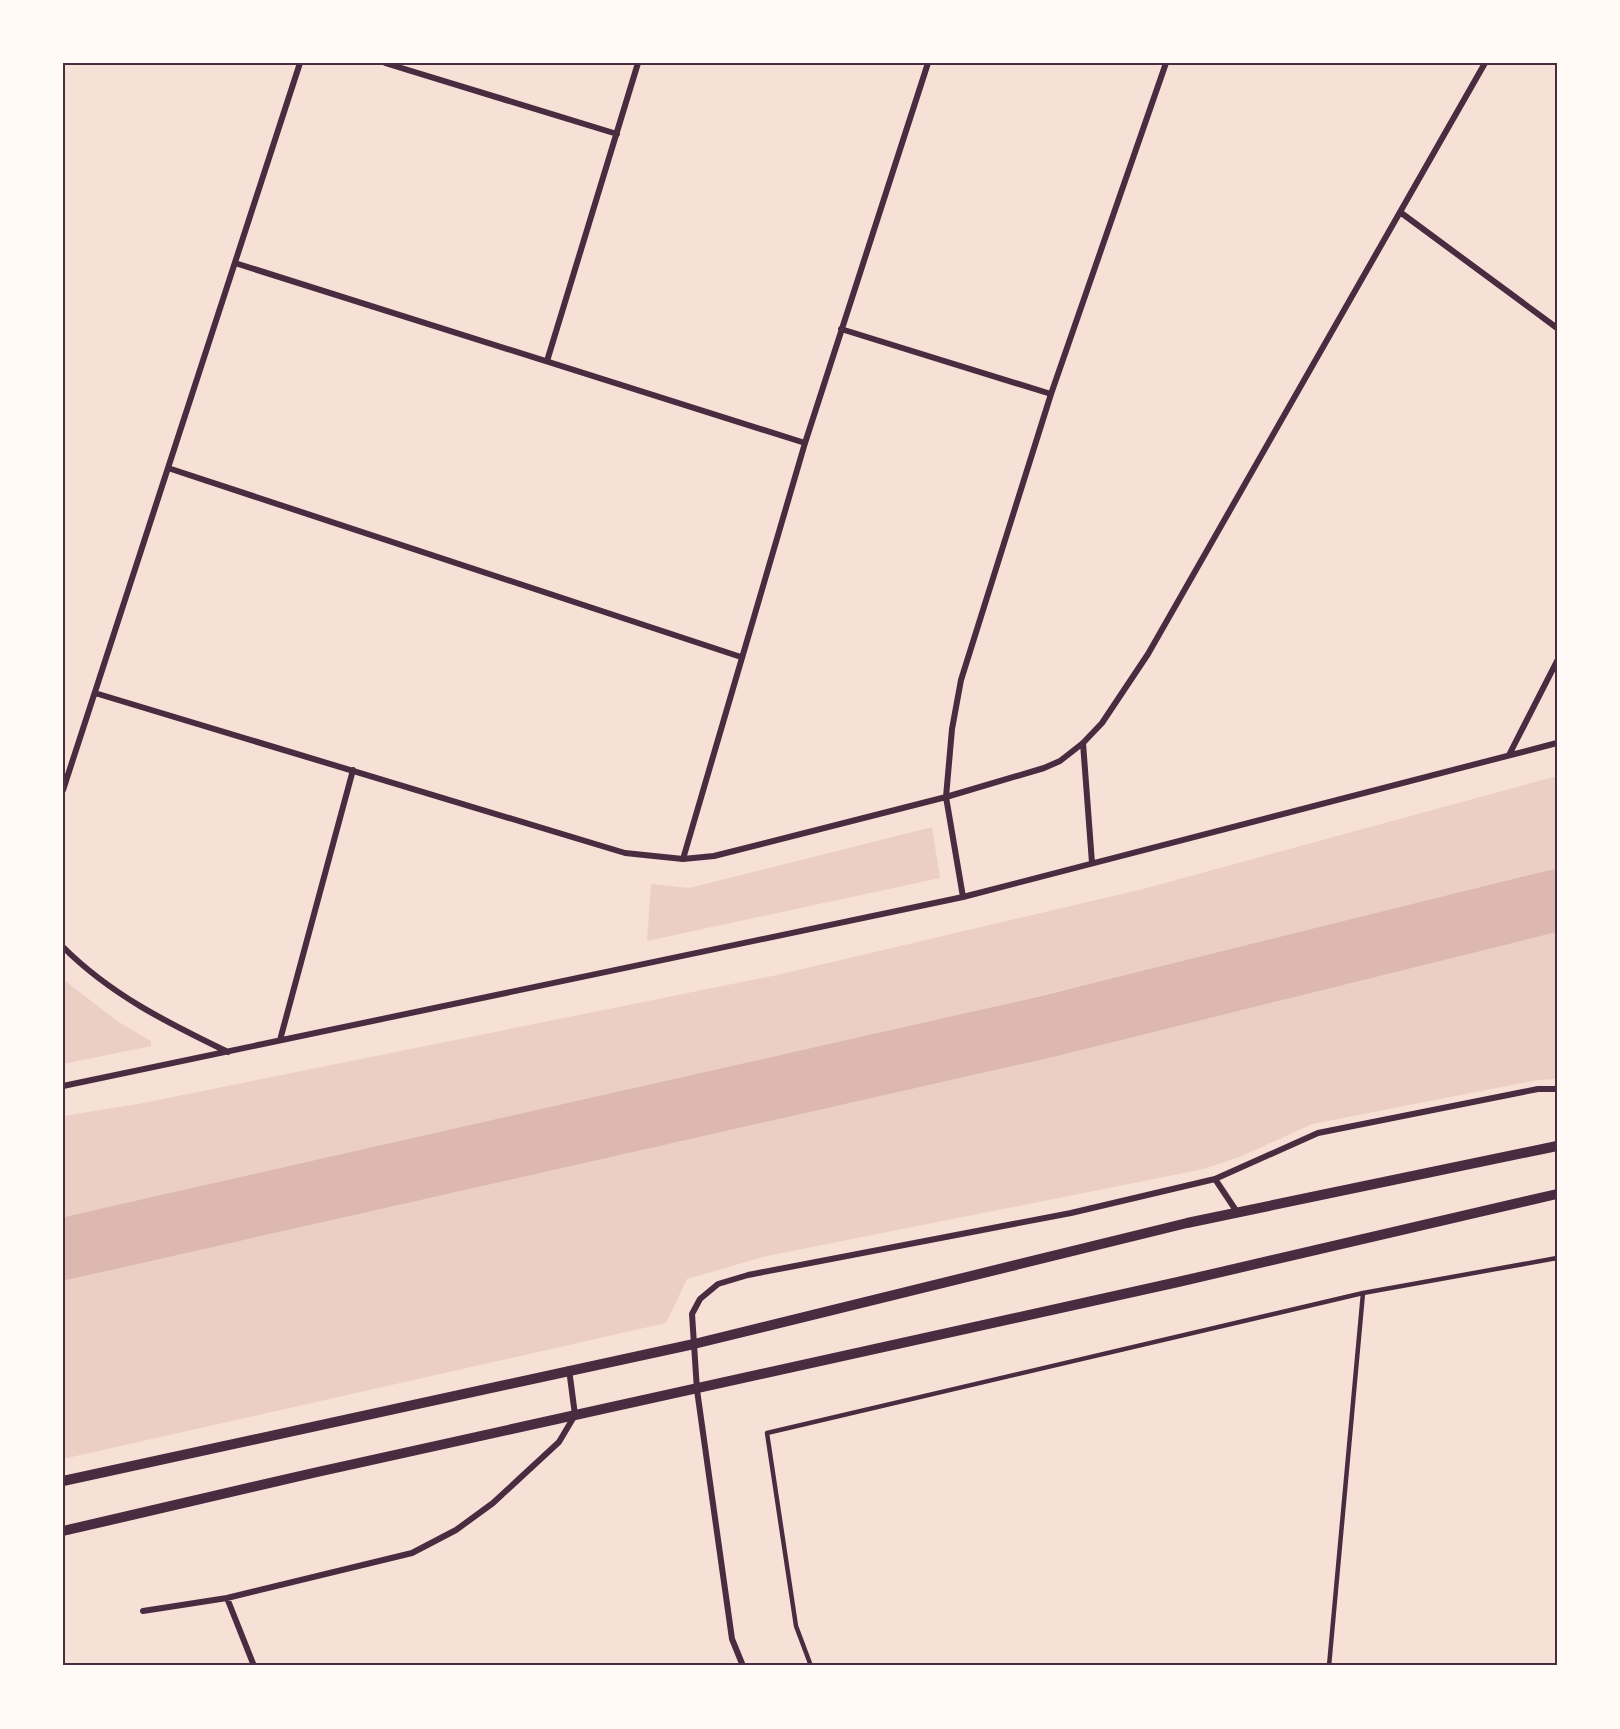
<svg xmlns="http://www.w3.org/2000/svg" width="1620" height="1729" font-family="'Sofia Sans Condensed',sans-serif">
<rect width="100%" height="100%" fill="#f7e1d7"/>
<path fill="#ebcfc5" d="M1557,776V868L1145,971L534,1115L63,1217V1116L138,1104L777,975L1143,889Z
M932,827L940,878L647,941L651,884L689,888Z
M1557,929V1079L1538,1080L1312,1124L1242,1156L1204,1169L767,1256L687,1279L666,1323L63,1459V1279L1233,1009Z
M63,979L117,1021L151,1041V1046L63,1064Z"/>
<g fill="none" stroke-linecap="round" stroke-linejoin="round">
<path stroke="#dcb8b0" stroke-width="62" d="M63,1249L1049,1026L1557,900"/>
<path stroke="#4a2c40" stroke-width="4.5" d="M811,1666L796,1626L767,1433L1363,1293L1557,1258
M1329,1666L1363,1293"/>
<path stroke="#4a2c40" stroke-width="6" d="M385,63L617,134
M1400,212L1557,328
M235,263L805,443
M841,329L1051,394
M547,361L638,63
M168,468L741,657
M95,693L625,853L683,859L714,856L946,797L1044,768L1060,761L1083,743L1102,723L1148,654L1485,63
M1083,743L1092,863
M1509,755L1557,661
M63,790L300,63
M683,859L805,443L928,63
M963,897L946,797L952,729L961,680L1051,394L1166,63
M63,947C111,995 168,1023 228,1052
M280,1040L353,770
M63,1086L963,897L1557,743
M1215,1179L1237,1212
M227,1598L254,1666
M143,1611L227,1598L412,1553L456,1530L493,1503L559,1442L575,1415L569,1369
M743,1666L732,1639L697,1390L692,1314L700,1299L718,1284L748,1275L1071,1213L1215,1179L1318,1133L1538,1089H1557"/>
<path stroke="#4a2c40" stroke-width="10" d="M63,1481L694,1344L1187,1223L1557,1146
M63,1531L313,1473L1178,1282L1557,1194"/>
</g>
<rect width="1620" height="1729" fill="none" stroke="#fffaf5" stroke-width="129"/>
<rect x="64" y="64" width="1492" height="1600" fill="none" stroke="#4a2c40" stroke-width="2"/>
</svg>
